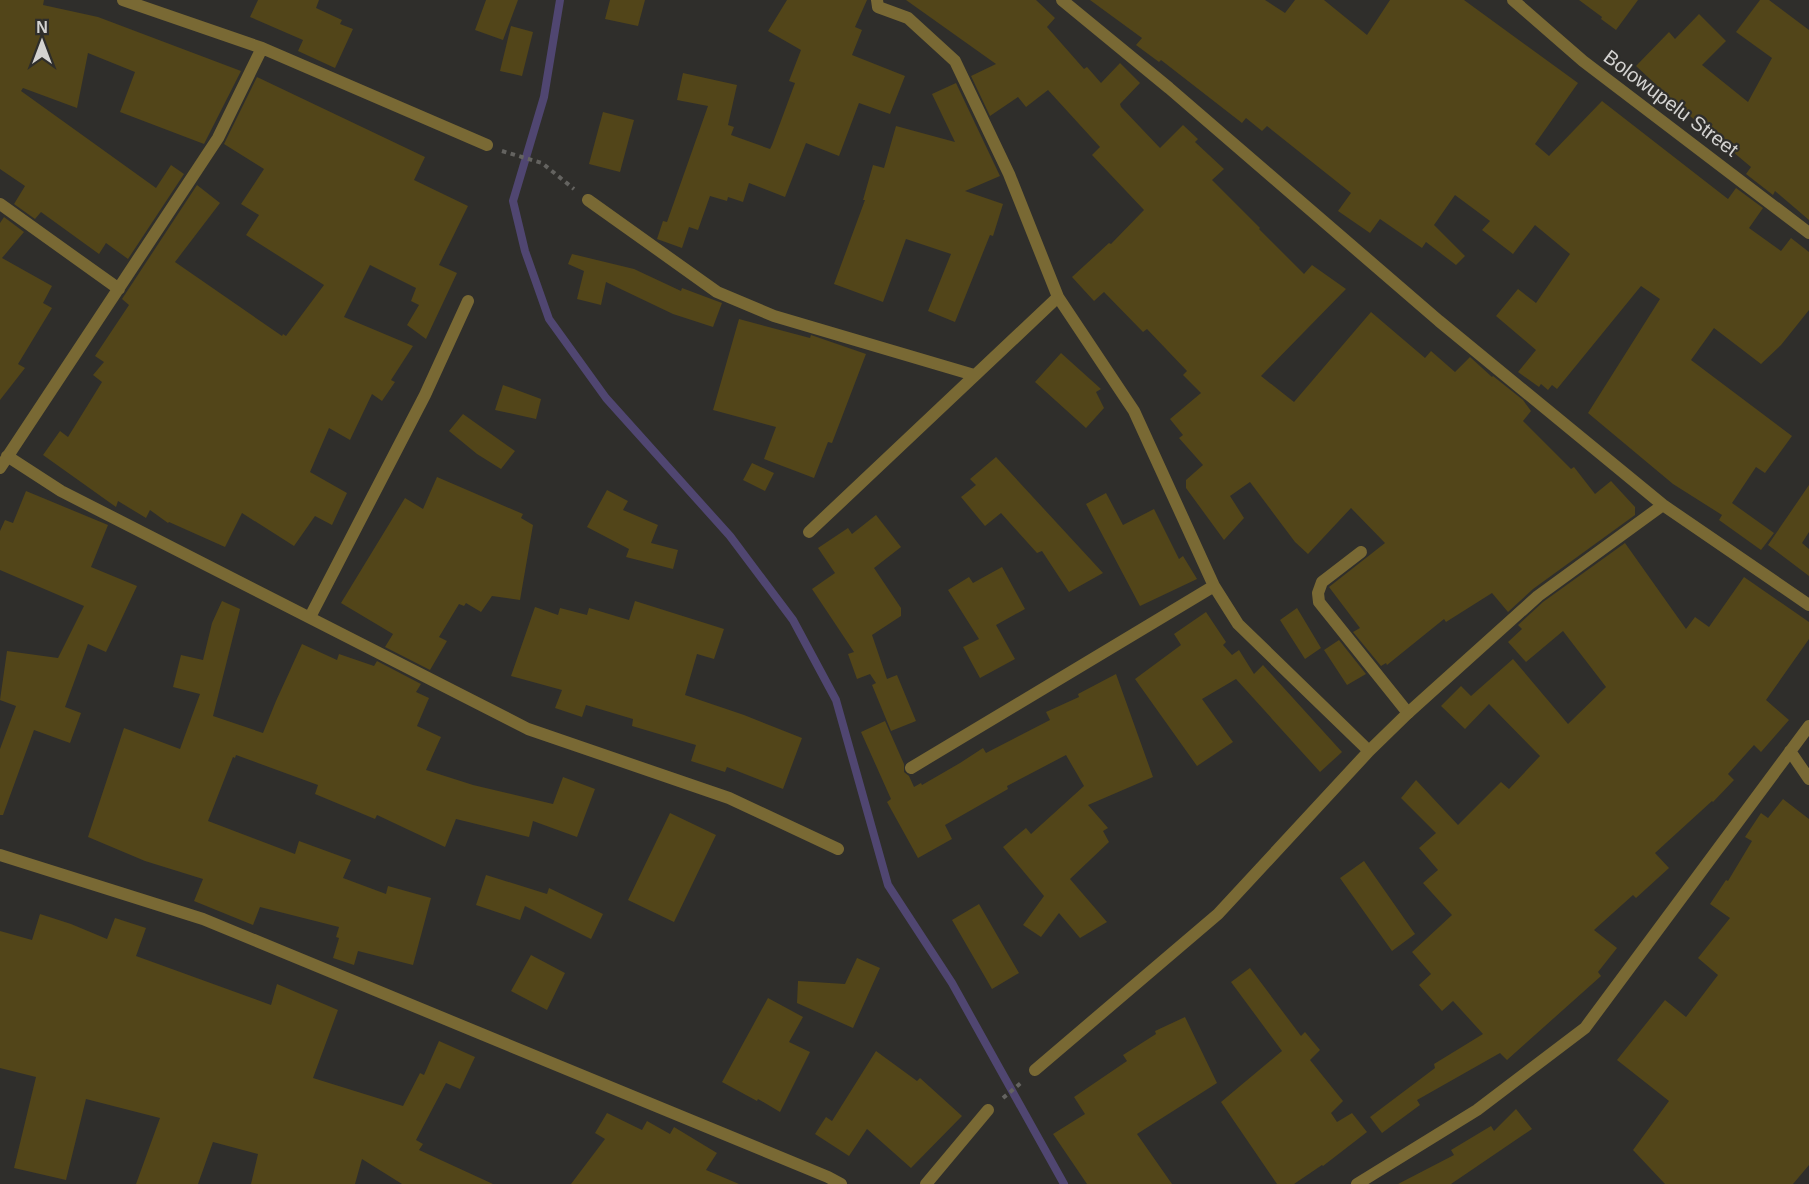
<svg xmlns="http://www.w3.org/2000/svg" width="1809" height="1184" font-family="Helvetica,sans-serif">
<rect width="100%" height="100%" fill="#2f2e2b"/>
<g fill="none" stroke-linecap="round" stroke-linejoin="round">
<path stroke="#504671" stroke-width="8" d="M560,0L544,97L513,201L525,251L549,319L606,398L730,536L793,620L836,700L888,885L952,983L1064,1184"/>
</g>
<path fill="#524519" d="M0,0H44L43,5L98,17L241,71L204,144L120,112L135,72L88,53L77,108L23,88L21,91L156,188L171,165L184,174L128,259L106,243L99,254L41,212L35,219L14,204L25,186L0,169Z
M258,0H319L316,8L342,20L340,24L353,29L335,68L298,51L303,40L250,17Z
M486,0H518L503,40L475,30Z
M610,0H645L638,26L605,19Z
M787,0H867L855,27L862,30L852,55L905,76L890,114L859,103L839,156L806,143L785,197L749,183L743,202L728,197L727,201L710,196L698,230L689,227L682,248L657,239L663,221L667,222L708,106L677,100L683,73L737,85L728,125L734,127L731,135L770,149L772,145L795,83L789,81L801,50L768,31Z
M906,0H1036L1055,18L1047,27L1084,69L1087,67L1101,83L1120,63L1140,83L1120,104L1121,107L1160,148L1183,125L1198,139L1195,142L1224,169L1212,180L1260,228L1259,229L1304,274L1312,265L1346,289L1261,376L1294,402L1371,312L1425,358L1431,351L1455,372L1470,357L1492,377L1493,376L1523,400L1531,411L1523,421L1571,469L1574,467L1595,494L1611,481L1635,507V515L1533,589L1508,612L1492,593L1446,622L1444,619L1387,665L1386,663L1381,666L1353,632L1360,628L1329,587L1385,543L1351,508L1308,554L1295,542L1250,482L1230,496L1244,518L1224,540L1186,488V480L1203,465L1179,438L1183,435L1170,419L1201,393L1183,375L1187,371L1147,329L1143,332L1104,292L1094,301L1072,277L1109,243L1111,244L1144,210L1092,155L1100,147L1048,90L1026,107L1018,97L990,116L971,76L996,64Z
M1090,0H1265L1285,13L1295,0H1324L1367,35L1390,0H1464L1578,83L1535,144L1549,156L1602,101L1728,199L1736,188L1763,208L1749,228L1781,251L1791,238L1809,252V310L1781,345L1761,364L1714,328L1691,360L1792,436L1765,473L1756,467L1732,503L1774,533L1761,550L1719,520L1722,515L1673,484L1588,413L1660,299L1641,286L1557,389L1552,385L1548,390L1541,384L1539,387L1518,372L1536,350L1496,316L1518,289L1536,303L1570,254L1535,225L1513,254L1482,230L1490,221L1455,195L1434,225L1465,256L1456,265L1426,242L1422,248L1380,219L1370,233L1338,211L1351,193L1267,126L1262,131L1246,118L1242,123L1161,60L1159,62L1136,45L1142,38Z
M1579,0H1638L1616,30L1601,19L1602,17Z
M1760,0H1769L1809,30V220L1775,191L1773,195L1746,174L1751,167L1690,116L1636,66L1669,32L1675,39L1699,14L1726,41L1702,65L1748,102L1772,58L1736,32Z
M511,26L533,32L522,76L500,71Z
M257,77L425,157L414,180L468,206L439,265L457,273L426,339L407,325L419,305L411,301L416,288L370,265L344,317L413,346L391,380L395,382L382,401L372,394L350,440L329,428L310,472L347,493L332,525L315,516L294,546L242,513L225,547L169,522L168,523L150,510L146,518L118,501L116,507L43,455L60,431L68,437L102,382L93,375L104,362L95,356L129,305L122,299L197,185L220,203L175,262L282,336L283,334L286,336L324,285L246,235L259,215L241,204L264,169L224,144Z
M956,83L1000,176L965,191L1003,204L993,236L990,235L955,322L928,311L951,254L906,239L883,302L834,284L865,200H863L873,165L884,168L896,126L955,142L932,94Z
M603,112L634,120L620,172L589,164Z
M4,217L24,232L2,258L52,286L43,303L52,308L18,364L25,368L0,400V223Z
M572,254L634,269L681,291L682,288L722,303L713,327L673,314L606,282L601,305L577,299L584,271L568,264Z
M739,319L810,338L811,335L866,354L832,443L828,442L814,478L764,459L776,427L713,410Z
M1061,353L1101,389L1096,392L1104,408L1086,428L1035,382Z
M503,385L541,399L536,419L495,410Z
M463,414L515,451L501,469L477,454L449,431Z
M996,457L1103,573L1069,592L1042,551L1037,553L1001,513L985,526L961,497L976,485L970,479Z
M752,463L774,473L765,491L743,480Z
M437,477L523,514L521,518L533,525L520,600L492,596L481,612L466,603L464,606L459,604L439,637L447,641L430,670L385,647L393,634L341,603L405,498L423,509Z
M1809,485V532L1802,543L1809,549V576L1768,545Z
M607,490L628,501L623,510L658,525L651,543L678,550L673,569L626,557L629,549L587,527Z
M26,491L108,525L91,567L137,586L106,652L88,644L65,707L81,713L70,743L34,730L3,815H0V749L16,706L0,700L7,651L58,658L84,606L0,570V531L5,520L13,523Z
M1106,493L1123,525L1154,509L1179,559L1183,556L1197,579L1140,606L1086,504Z
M876,515L901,547L874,568L901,608V616L872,635L887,679L897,675L916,721L891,731L872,685L876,683L870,674L857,679L848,654L854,652L812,589L835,573L818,548L848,528L852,534Z
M1625,543L1686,629L1695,617L1709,627L1744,577L1809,622V639L1766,700L1789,720L1761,752L1754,745L1728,774L1734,780L1713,802L1712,801L1655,853L1669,868L1636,898L1633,895L1594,930L1617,948L1598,972L1601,976L1507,1060L1500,1053L1417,1100L1420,1105L1382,1133L1370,1117L1435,1068L1434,1064L1483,1034L1453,1001L1442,1011L1419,985L1431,974L1412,952L1452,915L1423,883L1438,870L1419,848L1436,833L1401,798L1416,780L1458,825L1501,782L1509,789L1540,756L1489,704L1465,729L1441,706L1461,686L1471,696L1513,659L1568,724L1606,687L1563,631L1526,662L1508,642L1522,629L1518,625L1543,602Z
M1002,567L1025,609L996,625L1015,659L980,678L963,647L979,639L948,590L969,577L973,583Z
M222,601L240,609L213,716L263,733L276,701L302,644L337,660L339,654L374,666L377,661L421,684L416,692L429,698L417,726L441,737L426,770L473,785L553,804L563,777L595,789L577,837L533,821L529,837L456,819L445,847L377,815L375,819L315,794L318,785L236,755L235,758L233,757L208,821L295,854L299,841L351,860L343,878L386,894L388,886L431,898L413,965L358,951L354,965L333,958L339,938L336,937L339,927L260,907L253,925L194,901L203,879L145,861L88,837L124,728L180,749L200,694L173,687L181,655L203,660L212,623Z
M635,601L724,629L714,659L697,654L685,695L744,715L802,738L783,789L727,767L725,772L691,761L696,745L632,726L633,719L586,705L582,717L555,708L562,690L511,676L535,607L558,615L560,608L587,615L589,608L629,620Z
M1297,608L1321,648L1305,659L1280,620Z
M1206,612L1226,642L1223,645L1232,655L1239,650L1254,674L1263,665L1342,752L1320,772L1236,679L1202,699L1233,742L1197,766L1135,679L1181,645L1174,634Z
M1339,640L1366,674L1347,685L1324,650Z
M1116,674L1153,777L1088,805L1108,828L1103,831L1109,842L1070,879L1107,922L1080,938L1059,913L1041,937L1023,925L1044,896L1003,847L1026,828L1031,834L1084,786L1066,755L1007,786L1008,789L945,825L952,839L918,858L887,802L891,799L861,732L885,721L904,764V772L909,776L914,787L921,783L922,785L960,763L983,748L986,753L1050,720L1046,712L1079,697L1078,694Z
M1783,799L1809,819V1165L1793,1184H1665L1633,1150L1669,1101L1617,1060L1665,1000L1686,1017L1718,975L1698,958L1730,918L1710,904L1726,880L1728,881L1752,841L1745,837L1761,813L1768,818Z
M670,813L716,835L674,922L628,900Z
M1364,861L1415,934L1392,951L1340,878Z
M486,875L547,894L549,888L603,914L591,939L525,906L520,920L476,905Z
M979,904L1019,973L992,989L952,920Z
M40,914L71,924L107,939L115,918L146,928L136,956L271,1005L277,984L338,1010L313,1078L403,1106L420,1073L424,1075L439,1041L475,1057L460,1089L446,1083L416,1140L423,1144L419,1150L493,1184H402L362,1159L355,1184H251L258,1154L213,1142L198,1184H136L160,1118L86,1099L66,1180L14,1168L36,1077L0,1068V931L32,940Z
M531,955L565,973L547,1010L511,991Z
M857,958L880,968L853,1028L797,1003L798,981L845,984Z
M1250,968L1301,1036L1305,1032L1320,1050L1310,1060L1343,1101L1331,1113L1337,1122L1352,1113L1367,1132L1323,1166L1322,1165L1294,1184H1277L1221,1102L1282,1051L1231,982Z
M768,998L803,1017L789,1042L810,1052L780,1112L758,1099L757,1101L722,1082Z
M1185,1017L1217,1083L1137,1134L1172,1184H1087L1053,1134L1085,1114L1074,1097L1127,1061L1123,1055L1156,1034L1155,1031Z
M876,1051L917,1081L920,1078L962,1116L911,1168L867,1129L849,1156L815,1134L826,1117L832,1121Z
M1516,1109L1532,1129L1451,1184H1398L1454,1155L1451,1150L1491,1126L1494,1131Z
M607,1113L642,1130L647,1121L670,1134L674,1127L717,1153L706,1170L739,1184H571L605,1139L595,1133Z"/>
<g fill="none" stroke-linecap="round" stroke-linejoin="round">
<path stroke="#646360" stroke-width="4" stroke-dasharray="4.5 4.5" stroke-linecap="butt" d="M502,151L542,163L574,189
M1003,1098L1022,1082"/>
<path stroke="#796934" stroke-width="12" d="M1361,552L1322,582L1318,593L1319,602L1408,713"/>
<path stroke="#796934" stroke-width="12" d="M123,0L262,48L487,145
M877,0L878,7L908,18L955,61L1009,174L1058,297L1134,411L1214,586L1238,624L1369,751
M1062,0L1169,88L1439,321L1663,505L1809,605
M1513,0L1583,61L1809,233
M588,200L717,292L774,316L974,375
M0,204L119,289
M7,456L61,491L528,729L729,798L838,849
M0,468L218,138L262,48
M809,532L1058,297
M310,617L425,395L468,301
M1790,751L1809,779
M911,768L1214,586
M0,855L203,919L828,1177L841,1184
M1035,1070L1218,914L1369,751L1408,713L1538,596L1663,505
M926,1184L988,1110
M1357,1184L1477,1110L1585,1028L1809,726"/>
</g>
<g text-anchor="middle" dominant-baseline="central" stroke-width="4.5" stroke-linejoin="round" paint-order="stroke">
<g font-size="20" fill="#d4d3d1" stroke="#2f2e2b">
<text transform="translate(1671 103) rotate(37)">Bolowupelu Street</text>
</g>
</g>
<g transform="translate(42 42)" stroke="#2f2e2b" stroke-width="4.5" paint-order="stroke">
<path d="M0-4.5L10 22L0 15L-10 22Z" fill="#d4d3d1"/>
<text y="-9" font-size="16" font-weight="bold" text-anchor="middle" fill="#d4d3d1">N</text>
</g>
</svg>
